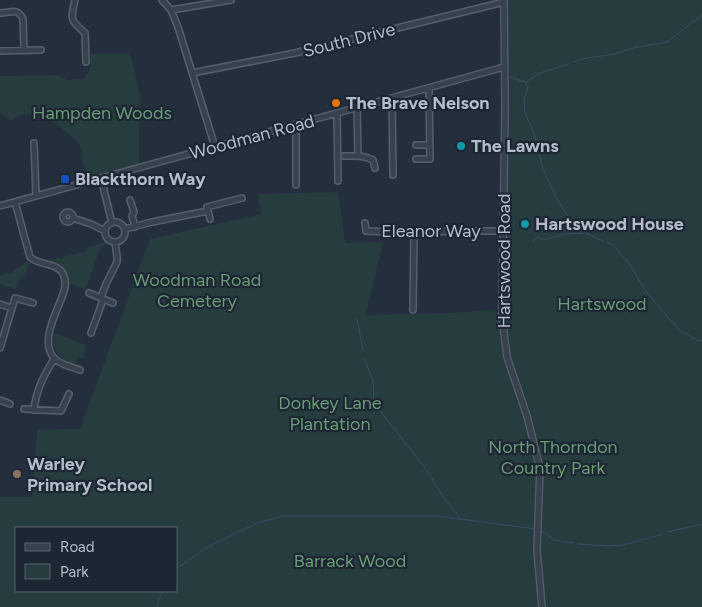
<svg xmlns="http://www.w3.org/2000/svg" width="702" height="607" font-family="Figtree,sans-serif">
<rect width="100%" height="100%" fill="#242f3e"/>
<path fill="#263c3f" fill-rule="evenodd" d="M505,0H702V607H0V497H32L37,430L80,429L150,239L261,214L258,194L338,192L345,243L383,242L366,315L450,313L495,310L501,316ZM16,528H176V591H16Z
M91,54H130L140,94L139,164L87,179L79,143L57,124L26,113L10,120L0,112V76L57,75L67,80L84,79L90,69V59Z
M105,242L107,244L100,248L86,289L66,283L62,272L42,262L83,252L87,250V248Z
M27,261L30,263L23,279L20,278L16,289L0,284V275L12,272Z
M55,333L86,345L83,359L78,357L76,362L73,364C58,359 50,349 55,333Z"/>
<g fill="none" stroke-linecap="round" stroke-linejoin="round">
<path stroke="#394c67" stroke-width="1" d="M574,62L581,59L614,54L637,47L667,42L702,15
M510,77L525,82L528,87L524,99L525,113L534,133L543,169L555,195L566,214L584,232L603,241
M526,82L540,73L568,64
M533,241L538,237L543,240L566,234L583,233
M608,243L614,245L630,265L640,282L648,294L679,330L697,340L702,341
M357,319L363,351
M364,358L373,380L374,403L428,472L442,495L460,518
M540,530L554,540L573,543
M668,532L702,524
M578,544L608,546L623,545L663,534
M176,569L209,546L255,524L282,516H437L536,529
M157,607L162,591"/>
<g stroke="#565f6c" stroke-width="8">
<path id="minor" d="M75,0C71,19 69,19 85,33L86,62
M162,0L171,10L178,27L215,147
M171,10L231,0
M0,13C11,13 17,7 23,19L24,50
M0,51L41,50
M192,73L295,53L504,2
M392,98L393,175
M357,108L358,155
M337,113L338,181
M294,125L296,135V185
M34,143L36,196
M416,145H430
M344,156C354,156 363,155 373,160L375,168
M416,159H430L429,89
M101,178L112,223
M130,200L134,212L132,216L135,227
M15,202L30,257C39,266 57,262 63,274C67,282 65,289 62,297C56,313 39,344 55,359C61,365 72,367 80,370
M0,206L504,67
M208,211L210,219
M63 217a5 5 0 1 1 10 0a5 5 0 1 1-10 0Z
M73,218L91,224L105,231
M105 232a10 10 0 1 1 20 0a10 10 0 1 1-20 0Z
M365,223L366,231L414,233L458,231H504
M125,229L152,222L208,211L207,207L242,198
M89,293L113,303
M101,297L106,284L117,262V256L115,243
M0,304L11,308
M413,310L414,233
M91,333L103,300
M0,348L15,298L33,303
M0,400L10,404
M24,409L61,411L69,394
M34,410C36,390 44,375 54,359"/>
</g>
<g stroke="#565f6c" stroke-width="8">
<path id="tertiary" d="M504,0L505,109L502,317L507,357L527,416L540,469L537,550L542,607"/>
</g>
<use href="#minor" stroke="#38414e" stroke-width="5"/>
<use href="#tertiary" stroke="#38414e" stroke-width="5.5"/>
</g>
<circle fill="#e8710a" stroke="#1d2633" stroke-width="2" cx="336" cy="103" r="5"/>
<g fill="#0f9aa8" stroke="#1d2633" stroke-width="2">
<circle cx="461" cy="146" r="5"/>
<circle cx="525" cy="224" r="5"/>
</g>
<rect fill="#1a4fb4" stroke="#1d2633" stroke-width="2" x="60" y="174" width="10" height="10" rx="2.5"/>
<circle fill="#8d6e63" stroke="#1d2633" stroke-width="2" cx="17" cy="474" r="5"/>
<g text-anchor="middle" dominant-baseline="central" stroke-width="4.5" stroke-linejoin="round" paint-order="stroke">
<g font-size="18" fill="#b4bcc9" stroke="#1d2633">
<text transform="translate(349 40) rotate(-14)">South Drive</text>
<text transform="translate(252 137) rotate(-15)">Woodman Road</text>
<text x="431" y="231">Eleanor Way</text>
<text transform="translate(504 261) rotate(-90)">Hartswood Road</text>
</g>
<g font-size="18" font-weight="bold" fill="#b4bcc9" stroke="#1d2633" text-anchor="start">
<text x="346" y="103">The Brave Nelson</text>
<text x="471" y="146">The Lawns</text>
<text x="75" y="179">Blackthorn Way</text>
<text x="535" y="224">Hartswood House</text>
<text x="27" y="464">Warley<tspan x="27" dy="21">Primary School</tspan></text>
</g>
<g font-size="18" fill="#6b9a76" stroke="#1d2633">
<text x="102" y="113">Hampden Woods</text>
<text x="197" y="280">Woodman Road<tspan x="197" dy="21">Cemetery</tspan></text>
<text x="602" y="304">Hartswood</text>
<text x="330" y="403">Donkey Lane<tspan x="330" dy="21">Plantation</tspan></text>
<text x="553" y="447">North Thorndon<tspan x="553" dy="21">Country Park</tspan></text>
<text x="350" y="561">Barrack Wood</text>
</g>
</g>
<rect x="15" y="527" width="162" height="65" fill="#1d2633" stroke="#59626f"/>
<rect x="25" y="543" width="25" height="8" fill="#38414e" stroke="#59626f"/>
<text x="60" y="552" font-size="15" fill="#b4bcc9">Road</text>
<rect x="25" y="564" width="25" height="15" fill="#263c3f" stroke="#59626f"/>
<text x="60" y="577" font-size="15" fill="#b4bcc9">Park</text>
</svg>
